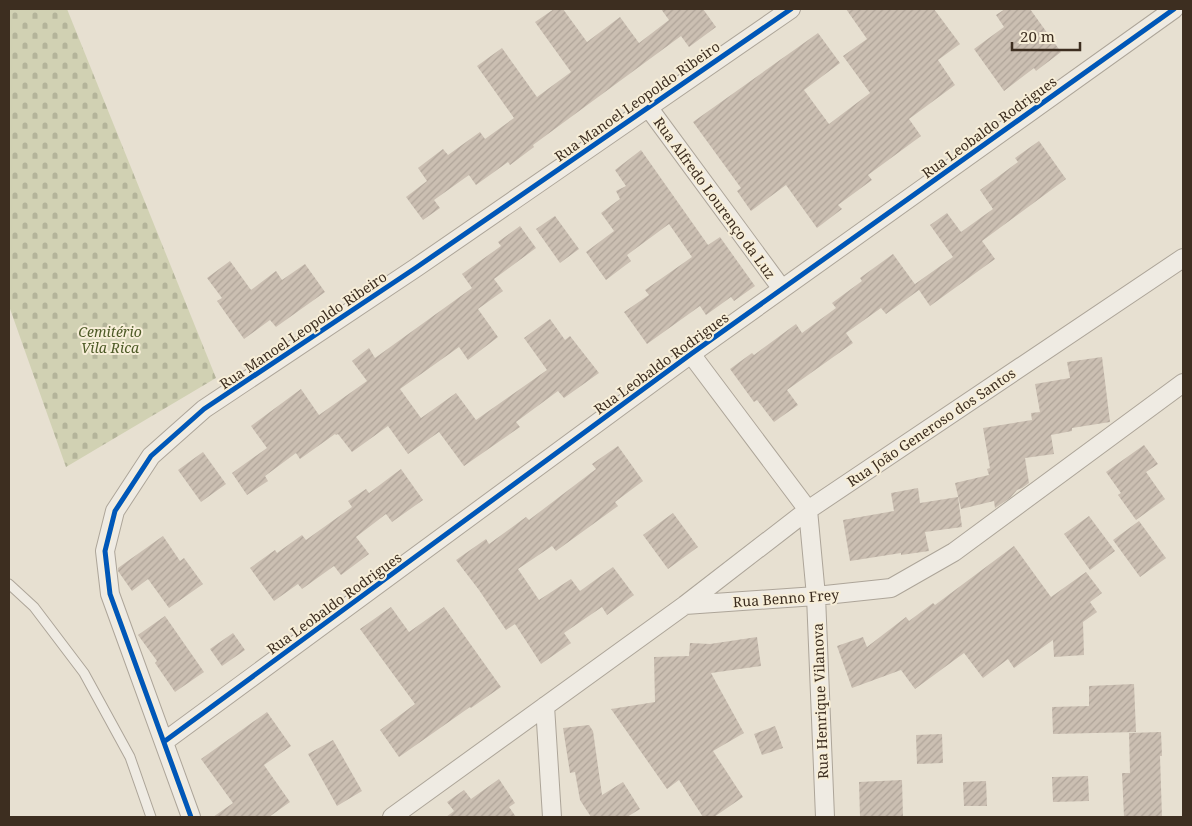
<svg xmlns="http://www.w3.org/2000/svg" width="1192" height="826" font-family="'Noto Serif',serif">
<defs>
<pattern id="cemetery-stones" width="16" height="16" patternUnits="userSpaceOnUse" patternTransform="scale(1.25)"><rect width="16" height="16" fill="#d1d1b3"/><path d="M2 7V4a2 2 0 0 1 4 0v3zM10 15v-3a2 2 0 0 1 4 0v3z" fill="#b4b49a"/></pattern>
<pattern id="building-hatch" width="6" height="6" patternUnits="userSpaceOnUse" patternTransform="scale(1.25)"><rect width="6" height="6" fill="#cbbfb2"/><path d="M-1 1l2-2M0 6l6-6M5 7l2-2" fill="none" stroke="#afa499"/></pattern>
</defs>
<rect width="100%" height="100%" fill="#e7e0d1"/>
<path fill="url(#cemetery-stones)" d="M9,9H67L216,378L66,467L9,306Z"/>
<path fill="url(#building-hatch)" d="M554,9H563L587,42L620,17L639,43L669,20L661,9H703L716,27L689,47L681,36L533,145L534,147L510,165L508,162L476,185L469,175L434,200L440,208L423,220L406,197L427,181L418,168L443,149L448,155L480,132L485,139L514,118L477,66L502,48L537,97L571,72L535,22Z
M846,9H934L960,44L938,60L955,85L909,119L921,136L868,175L872,180L838,205L842,209L817,228L786,185L751,211L737,191L741,188L693,122L818,33L840,63L804,90L829,124L870,93L843,56L867,39Z
M1005,9H1030L1061,52L1036,71L1034,68L1004,91L974,49L1004,27L996,15Z
M1039,141L1066,179L982,241L995,259L930,306L919,290L886,314L881,308L846,333L853,343L787,390L798,405L774,422L757,400L754,402L730,369L752,353L754,355L796,324L802,333L836,308L832,303L862,281L860,278L893,254L917,287L915,284L953,257L930,225L947,213L961,232L993,209L980,190L1018,162L1015,158Z
M641,150L708,245L720,237L755,286L734,301L731,297L706,315L700,306L647,344L624,312L649,295L645,290L692,257L669,224L627,255L631,261L606,280L586,252L614,231L601,213L620,199L616,191L626,186L615,170Z
M555,216L579,249L560,263L536,229Z
M520,226L536,248L494,279L503,291L478,309L498,337L468,360L459,347L400,389L421,418L456,393L476,420L547,370L524,338L550,319L565,340L570,336L599,373L564,398L558,391L516,422L520,427L464,466L439,432L408,454L388,426L352,452L338,434L336,435L335,434L300,459L296,453L265,476L268,481L247,495L232,473L267,448L251,426L301,389L319,415L367,381L352,361L369,348L375,358L472,288L462,274L501,246L498,242Z
M230,261L251,290L276,271L282,280L305,264L325,292L276,327L270,320L244,339L217,301L222,298L207,278Z
M1102,357L1110,422L1072,428V431L1051,435L1054,454L1025,458L1029,483L1022,488L1017,490L1010,498L995,508L994,501L961,509L955,483L989,475L987,469L990,468L983,428L1032,420L1031,413L1040,412L1035,384L1070,378L1067,362Z
M1144,445L1158,464L1146,472L1165,499L1136,520L1118,495L1121,493L1106,472Z
M618,446L643,481L615,502L618,506L556,551L552,546L518,569L539,600L571,579L580,591L613,567L634,595L607,615L602,607L564,633L571,643L541,664L515,624L506,630L479,590L456,560L486,539L489,544L526,517L529,520L596,469L592,464Z
M203,452L226,484L201,502L178,470Z
M401,469L423,500L392,522L386,514L356,537L369,554L341,575L334,566L302,589L298,584L274,601L250,568L275,550L277,553L302,535L306,540L352,507L348,501L366,489L369,493Z
M918,488L920,503L958,497L962,527L925,532L929,551L901,555V553L850,561L843,520L894,511L891,493Z
M673,513L698,547L668,569L643,535Z
M1089,516L1115,551L1090,570L1064,534Z
M1139,521L1166,558L1140,577L1113,540Z
M163,536L180,561L184,558L203,584L169,608L148,579L132,591L118,571V568Z
M1014,546L1051,597L1086,572L1102,593L1090,602L1097,612L1083,622L1084,655L1054,657L1053,640L1014,668L1008,659L983,678L964,653L915,689L901,670L852,688L837,646L863,637L867,647L906,617L909,621L933,603L935,605Z
M391,607L409,632L444,607L501,687L471,708L470,707L399,757L380,730L415,704L360,629Z
M165,616L204,672L175,692L155,663L157,661L138,635Z
M233,633L245,650L222,666L210,649Z
M757,637L761,666L711,673L744,733L713,751L743,797L714,817H703L679,780L667,789L611,709L655,702L654,657L689,656L690,643L710,644Z
M1134,684L1136,732L1053,734L1052,707L1089,706V686Z
M267,712L291,746L264,765L290,802L269,817H213L233,803L201,759Z
M589,725L593,731L602,795L623,782L640,809L627,817H591L580,800L575,772L570,773L563,728Z
M775,726L783,748L762,755L754,734Z
M1161,732L1162,756H1160L1162,817H1124L1122,773H1130L1129,733Z
M942,734L943,763L917,764L916,735Z
M333,740L362,791L337,806L308,754Z
M1088,776L1089,801L1053,802L1052,777Z
M499,779L515,803L509,807L516,817H446L454,811L447,802L464,790L471,799Z
M902,780L903,817H860L859,782Z
M986,781L987,806H964L963,782Z"/>
<g fill="none" stroke-linecap="round" stroke-linejoin="round">
<g stroke="#ada599" stroke-width="11">
<path id="lane" d="M9,584L34,607L84,673L130,757L151,817"/>
</g>
<g stroke="#ada599" stroke-width="20">
<path id="street" d="M648,107L782,289
M691,354L808,510L816,596L825,817
M685,605L816,596L891,588L954,552L1183,383
M545,706L552,817
M165,741L691,354L1174,9
M191,817L110,594L105,551L115,511L151,456L204,409L417,267L791,9
M392,817L685,605L808,510L1183,258"/>
</g>
<use href="#lane" stroke="#efebe3" stroke-width="9"/>
<use href="#street" stroke="#efebe3" stroke-width="18"/>
<g stroke="#f7eed8" stroke-width="8">
<path id="cycleway" d="M165,741L691,354L1174,9
M191,817L110,594L105,551L115,511L151,456L204,409L417,267L791,9"/>
</g>
<use href="#cycleway" stroke="#0057b8" stroke-width="5"/>
</g>
<g text-anchor="middle" dominant-baseline="central" stroke-width="4" stroke-linejoin="round" paint-order="stroke">
<g font-size="14" fill="#3d2e20" stroke="#f7eed8">
<text transform="translate(637 101) rotate(-35)">Rua Manoel Leopoldo Ribeiro</text>
<text transform="translate(989 127) rotate(-36)">Rua Leobaldo Rodrigues</text>
<text transform="translate(715 198) rotate(54)">Rua Alfredo Lourenço da Luz</text>
<text transform="translate(303 330) rotate(-34)">Rua Manoel Leopoldo Ribeiro</text>
<text transform="translate(661 363) rotate(-36)">Rua Leobaldo Rodrigues</text>
<text transform="translate(931 427) rotate(-34)">Rua João Generoso dos Santos</text>
<text transform="translate(786 598) rotate(-4)">Rua Benno Frey</text>
<text transform="translate(334 603) rotate(-36)">Rua Leobaldo Rodrigues</text>
<text transform="translate(820 701) rotate(-92)">Rua Henrique Vilanova</text>
</g>
<g font-size="14" font-style="italic" fill="#4d5a26" stroke="#f7eed8">
<text x="110" y="331">Cemitério<tspan x="110" dy="16">Vila Rica</tspan></text>
</g>
</g>
<rect width="1192" height="826" fill="none" stroke="#3d2e20" stroke-width="20"/>
<path d="M1012 42v8h68v-8" fill="none" stroke="#3d2e20" stroke-width="2.5"/>
<text x="1020" y="42" font-size="15" fill="#3d2e20" stroke="#f7eed8" stroke-width="4" paint-order="stroke">20 m</text>
</svg>
